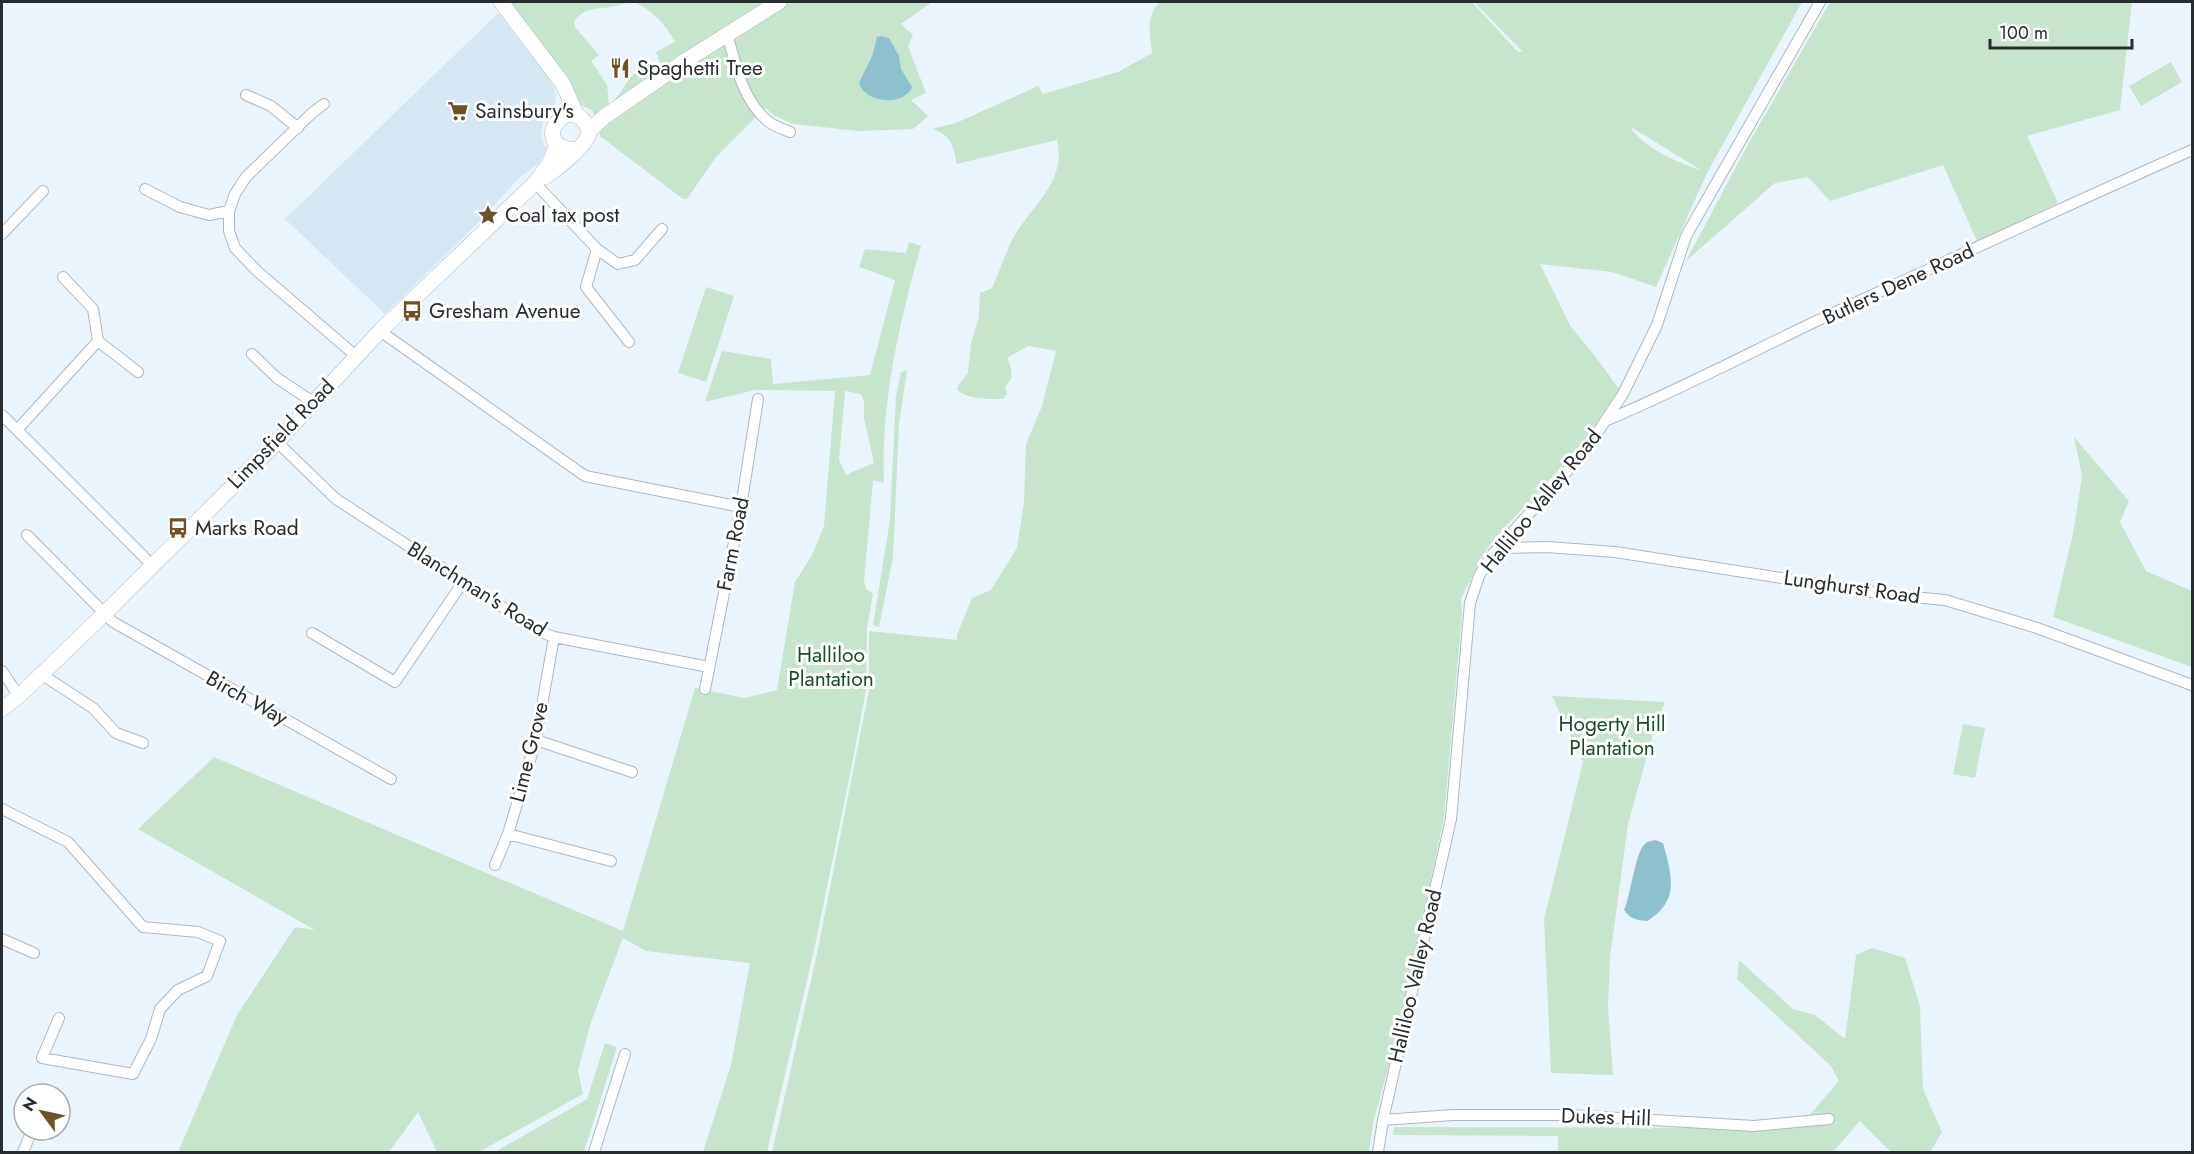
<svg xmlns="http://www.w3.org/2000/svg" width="2194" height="1154" font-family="Jost,sans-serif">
<rect width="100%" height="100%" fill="#eaf4fc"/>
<path fill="#d6e7f4" d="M498,13L550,79L556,93L555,103L550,113L543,117L541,138L547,149L539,163L519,178L477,224L385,314L285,219Z"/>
<path fill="#c7e5cc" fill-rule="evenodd" d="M507,2H627C610,12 586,2 574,22L575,27L599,55L591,61L607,85L609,104C626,92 623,79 642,68L649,74L661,66L656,52L675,42C666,25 653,10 634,2H932L901,24L913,35L908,46L926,93L911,100L928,116L913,129L858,131L793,124L775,116L765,108L716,157L687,199H683L600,136L599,127L592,110L580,105L569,78Z
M1160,2H1472L1517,51L1521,52L1522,51L1474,2H1802L1707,173L1656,287L1612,272L1540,264L1571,327L1595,356L1619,389L1581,446L1494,539L1482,556L1461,599L1462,614L1444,818L1398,1033L1373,1123L1369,1152H772L817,954L869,690V631L957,640V635L972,598L991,590L1017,548L1024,502L1026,444L1042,406L1056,351L1028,346L1007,358C1012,369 1015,377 1005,387L1007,394L1003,399C987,399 970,400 957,390L959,384L968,373L971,343L979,317L980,293L992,288C999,272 1005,255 1012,240C1031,205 1067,183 1057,140L957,164C953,146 952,135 932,129L956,123L1038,86L1043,94L1118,72L1152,53C1150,35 1145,15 1160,2ZM1630,127H1631L1701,170C1675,161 1647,150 1630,127Z
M1830,2H2132L2120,110L2027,136L2058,203L1977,241L1943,165L1830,201L1808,177L1775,183L1686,261L1746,148Z
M2171,62L2182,82L2141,106L2129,86Z
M909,242L921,246C899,323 881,402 884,483L873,480L864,581L866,589L873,594L867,628L866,690L850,775L814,950L767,1152H703L731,1065L750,963L646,951L623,938L591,1022L578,1071L583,1094L479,1152H437L418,1112L389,1152H178L237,1015L295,927L315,930L138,829L214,757L623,931L695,688L744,698L777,690L795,582L812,555L824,526L835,391L755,390L705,402L722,351L771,359L773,384L870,375L895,280L859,267L865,249L906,253ZM845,391L861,394L864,402V418L874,463L850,473L847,476L839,460Z
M706,287L734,296L706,382L678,373Z
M907,370L899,423L893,557L879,627L873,625L890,520L896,397L901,372Z
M2074,437L2129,501L2120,522L2146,571L2192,591V667L2053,617L2073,534L2082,476Z
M1552,696L1665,702L1655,727L1628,824L1610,958L1608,1007L1613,1075L1551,1073L1544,919L1583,762Z
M1963,724L1985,728L1975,778L1953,774Z
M1872,948L1905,958L1920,1006L1923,1089L1942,1132L1930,1152H1891L1860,1121L1833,1152H1558V1136L1393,1135L1394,1127L1798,1128L1839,1081L1831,1066L1737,979L1739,960L1793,1009L1815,1015L1845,1039L1856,955Z
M605,1043L617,1047L584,1152H495L587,1099Z"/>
<path fill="#8dc1ce" d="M882,36L889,38L899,56L901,69L912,87C904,107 865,103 859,83L873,54L877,37Z
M1655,840L1663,843C1672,876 1680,901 1647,921C1637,920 1630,919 1624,910C1631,896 1635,850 1646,843C1648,841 1652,841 1655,840Z"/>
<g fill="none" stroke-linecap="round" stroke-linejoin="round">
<g stroke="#afb8c0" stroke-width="12">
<path id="street" d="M727,33C735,63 743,102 769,122C774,126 783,129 790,132
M246,95L271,106L298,128
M324,104L312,113L246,177L235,194L229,211V231L235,248L257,271L356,356
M535,183L597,249L586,287L629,342
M145,189L180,207L209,215L229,211
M2,234L43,191
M597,249L618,264L635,260L662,229
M380,331L585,476L741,507
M98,341L138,372
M252,354L277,378L313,402
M2,415L152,565
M1605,421C1681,389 1753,351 1827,316C1949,260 2070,204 2192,150
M17,430L98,341L93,309L63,277
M277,442L336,499L541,632L554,637L709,667
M27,535L113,622L391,779
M1499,548L1547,547L1615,552L1890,595L1945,600L2037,628L2192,685
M312,633L395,682L463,582
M2,671L19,696
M41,674L93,708L116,733L143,743
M705,689L741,507L758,399
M536,740L632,772
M2,809L68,842L143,927L198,932L220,941L207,976L178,990L160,1009L151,1039L133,1074L42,1058L59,1018
M508,834L611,861
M495,865L508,834L536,740L554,637
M2,939L34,953
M1383,1120L1453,1115H1569L1754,1126L1829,1119
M23,1152L32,1130
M594,1152L625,1054
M1378,1152L1383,1120L1451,819L1470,603L1479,576L1491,556L1586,450L1623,394L1657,325L1686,236L1820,2"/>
</g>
<g stroke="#afb8c0" stroke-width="16">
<path id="secondary" d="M501,2L563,84L577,116
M589,131L604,117L688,59L779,2
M545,177C555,170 590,144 589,131C588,128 586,125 585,123C569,94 526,146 576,150
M2,709L19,696L105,613L277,442L380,331L535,183L549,164L557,145"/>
</g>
<use href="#street" stroke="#fff" stroke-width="10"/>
<use href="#secondary" stroke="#fff" stroke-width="15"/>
</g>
<defs>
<g id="restaurant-bare" transform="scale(1.62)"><path d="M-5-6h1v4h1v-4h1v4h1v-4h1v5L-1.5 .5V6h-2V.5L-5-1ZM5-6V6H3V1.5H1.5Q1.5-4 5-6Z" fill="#6e5225" stroke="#fff" stroke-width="2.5" paint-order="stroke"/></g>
<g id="supermarket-bare" transform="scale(1.62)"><path d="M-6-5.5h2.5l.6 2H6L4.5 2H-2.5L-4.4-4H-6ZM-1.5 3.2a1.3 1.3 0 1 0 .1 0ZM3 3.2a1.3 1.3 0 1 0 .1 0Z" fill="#6e5225" stroke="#fff" stroke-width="2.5" paint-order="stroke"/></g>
<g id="sight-bare" transform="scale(1.62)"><path d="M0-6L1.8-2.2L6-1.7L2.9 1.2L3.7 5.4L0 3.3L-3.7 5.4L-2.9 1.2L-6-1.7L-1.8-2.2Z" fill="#6e5225" stroke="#fff" stroke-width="2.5" paint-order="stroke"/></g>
<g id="bus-bare" transform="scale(1.62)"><path d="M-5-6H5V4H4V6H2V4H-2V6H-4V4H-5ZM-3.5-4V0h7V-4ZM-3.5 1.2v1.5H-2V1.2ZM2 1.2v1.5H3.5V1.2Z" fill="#6e5225" stroke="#fff" stroke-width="2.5" paint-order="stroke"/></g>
</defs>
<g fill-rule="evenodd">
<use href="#restaurant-bare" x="620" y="68"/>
<use href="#supermarket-bare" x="458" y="111"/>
<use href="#sight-bare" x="488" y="215"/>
<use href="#bus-bare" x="412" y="311"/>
<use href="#bus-bare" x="178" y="528"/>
</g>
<g text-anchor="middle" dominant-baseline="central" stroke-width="6" stroke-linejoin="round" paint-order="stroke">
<g font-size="21" fill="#282c2f" stroke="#fff" text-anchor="start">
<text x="637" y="68">Spaghetti Tree</text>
<text x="475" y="111">Sainsbury's</text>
<text x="505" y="215">Coal tax post</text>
<text x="429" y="311">Gresham Avenue</text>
<text x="195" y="528">Marks Road</text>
</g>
<g font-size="21" fill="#282c2f" stroke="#fff">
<text transform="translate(1898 284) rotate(-25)">Butlers Dene Road</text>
<text transform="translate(281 434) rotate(-46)">Limpsfield Road</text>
<text transform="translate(1541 501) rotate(-51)">Halliloo Valley Road</text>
<text transform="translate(733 544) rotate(-79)">Farm Road</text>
<text transform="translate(1852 587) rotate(8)">Lunghurst Road</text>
<text transform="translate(477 589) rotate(32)">Blanchman's Road</text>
<text transform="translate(247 698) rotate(29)">Birch Way</text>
<text transform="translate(529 752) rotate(-76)">Lime Grove</text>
<text transform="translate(1415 976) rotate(-77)">Halliloo Valley Road</text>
<text transform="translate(1606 1117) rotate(2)">Dukes Hill</text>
</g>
<g font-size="21" fill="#164e27" stroke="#fff">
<text x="831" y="655">Halliloo<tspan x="831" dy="24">Plantation</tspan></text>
<text x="1612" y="724">Hogerty Hill<tspan x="1612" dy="24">Plantation</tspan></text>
</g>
</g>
<rect width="2194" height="1154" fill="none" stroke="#282c2f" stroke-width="6"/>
<g transform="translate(42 1112) rotate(303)"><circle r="28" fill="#ffffff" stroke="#a9abac" stroke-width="1.5"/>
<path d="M0-4.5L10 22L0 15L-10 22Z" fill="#6e5225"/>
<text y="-9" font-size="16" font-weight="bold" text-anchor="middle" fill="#282c2f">N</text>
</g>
<path d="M1990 39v9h142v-9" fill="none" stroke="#282c2f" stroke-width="3"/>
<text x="1999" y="39" font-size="18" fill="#282c2f" stroke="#ffffff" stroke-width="4.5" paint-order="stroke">100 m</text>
</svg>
